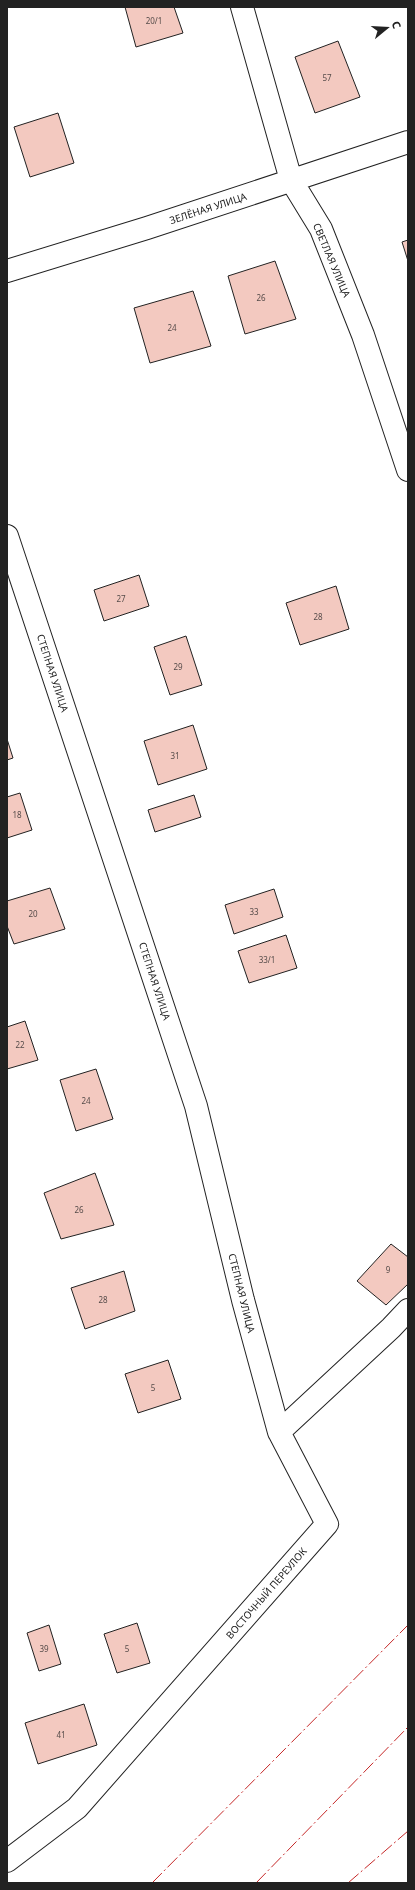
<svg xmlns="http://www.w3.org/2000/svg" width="415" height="1890" font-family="'Noto Sans',sans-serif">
<rect width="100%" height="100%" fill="#fff"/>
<path fill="#f3c9c0" stroke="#222" d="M125,7H174L183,33L136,47Z
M338,41L360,97L315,113L295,57Z
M58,113L74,163L30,177L14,127Z
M408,240V261L402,242Z
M275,261L296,319L245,334L228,276Z
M193,291L211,346L150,363L134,308Z
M139,575L149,606L104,621L94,590Z
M336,586L349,629L300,645L286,603Z
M186,636L202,685L170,695L154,647Z
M193,725L207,769L158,785L144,741Z
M7,739L13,758L7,760Z
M20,793L32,830L7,838V797Z
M194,795L201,817L155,832L148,810Z
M50,888L65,929L14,944L7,926V901Z
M274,889L283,917L234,934L225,905Z
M286,935L297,968L249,983L238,951Z
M25,1021L38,1060L7,1069V1027Z
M96,1069L113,1119L76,1131L60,1080Z
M95,1173L114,1225L61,1239L44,1193Z
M391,1244L408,1257V1284L386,1305L357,1281Z
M124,1271L135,1311L85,1329L71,1288Z
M168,1360L181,1399L138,1413L125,1374Z
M137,1623L150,1663L117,1673L104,1634Z
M49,1625L61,1664L39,1671L27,1633Z
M84,1704L97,1745L38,1764L25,1723Z"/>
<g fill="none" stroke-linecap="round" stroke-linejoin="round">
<g stroke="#222" stroke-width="24">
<path id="minor" d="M242,7L291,180L321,229L363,335L408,470
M7,271L147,228L408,142
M7,536L196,1106L243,1300L279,1432
M7,1861L77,1808L327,1524L279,1432L391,1328L408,1310"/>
</g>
<use href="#minor" stroke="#fff" stroke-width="22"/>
<path stroke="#c62828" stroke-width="1" stroke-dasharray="14 3 2 3" stroke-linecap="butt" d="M152,1883L408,1625
M256,1883L408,1727
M348,1883L408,1831"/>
</g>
<g text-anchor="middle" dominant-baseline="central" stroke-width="3" stroke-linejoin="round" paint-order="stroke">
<g font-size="8" fill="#564c4a">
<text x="154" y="20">20/1</text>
<text x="327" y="77">57</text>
<text x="261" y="297">26</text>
<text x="172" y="327">24</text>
<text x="121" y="598">27</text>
<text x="318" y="616">28</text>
<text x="178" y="666">29</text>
<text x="175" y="755">31</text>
<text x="17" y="814">18</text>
<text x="254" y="911">33</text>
<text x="33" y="913">20</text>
<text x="267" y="959">33/1</text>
<text x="20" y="1044">22</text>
<text x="86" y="1100">24</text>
<text x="79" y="1209">26</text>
<text x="388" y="1269">9</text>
<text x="103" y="1299">28</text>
<text x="153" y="1387">5</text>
<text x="44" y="1648">39</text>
<text x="127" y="1648">5</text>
<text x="61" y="1734">41</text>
</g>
<g font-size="10" fill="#222" stroke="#fff">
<text transform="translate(208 208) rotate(-18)">ЗЕЛЁНАЯ УЛИЦА</text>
<text transform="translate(332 260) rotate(67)">СВЕТЛАЯ УЛИЦА</text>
<text transform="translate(53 673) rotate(72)">СТЕПНАЯ УЛИЦА</text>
<text transform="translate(155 981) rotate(72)">СТЕПНАЯ УЛИЦА</text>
<text transform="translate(242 1293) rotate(76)">СТЕПНАЯ УЛИЦА</text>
<text transform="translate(266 1593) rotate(-49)">ВОСТОЧНЫЙ ПЕРЕУЛОК</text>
</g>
</g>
<rect width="415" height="1890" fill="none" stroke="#222222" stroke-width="16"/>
<g transform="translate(387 28) rotate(72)" stroke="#ffffff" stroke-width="3" paint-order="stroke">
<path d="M0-3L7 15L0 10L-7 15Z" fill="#222222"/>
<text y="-6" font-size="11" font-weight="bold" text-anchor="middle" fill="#222222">С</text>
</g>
</svg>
